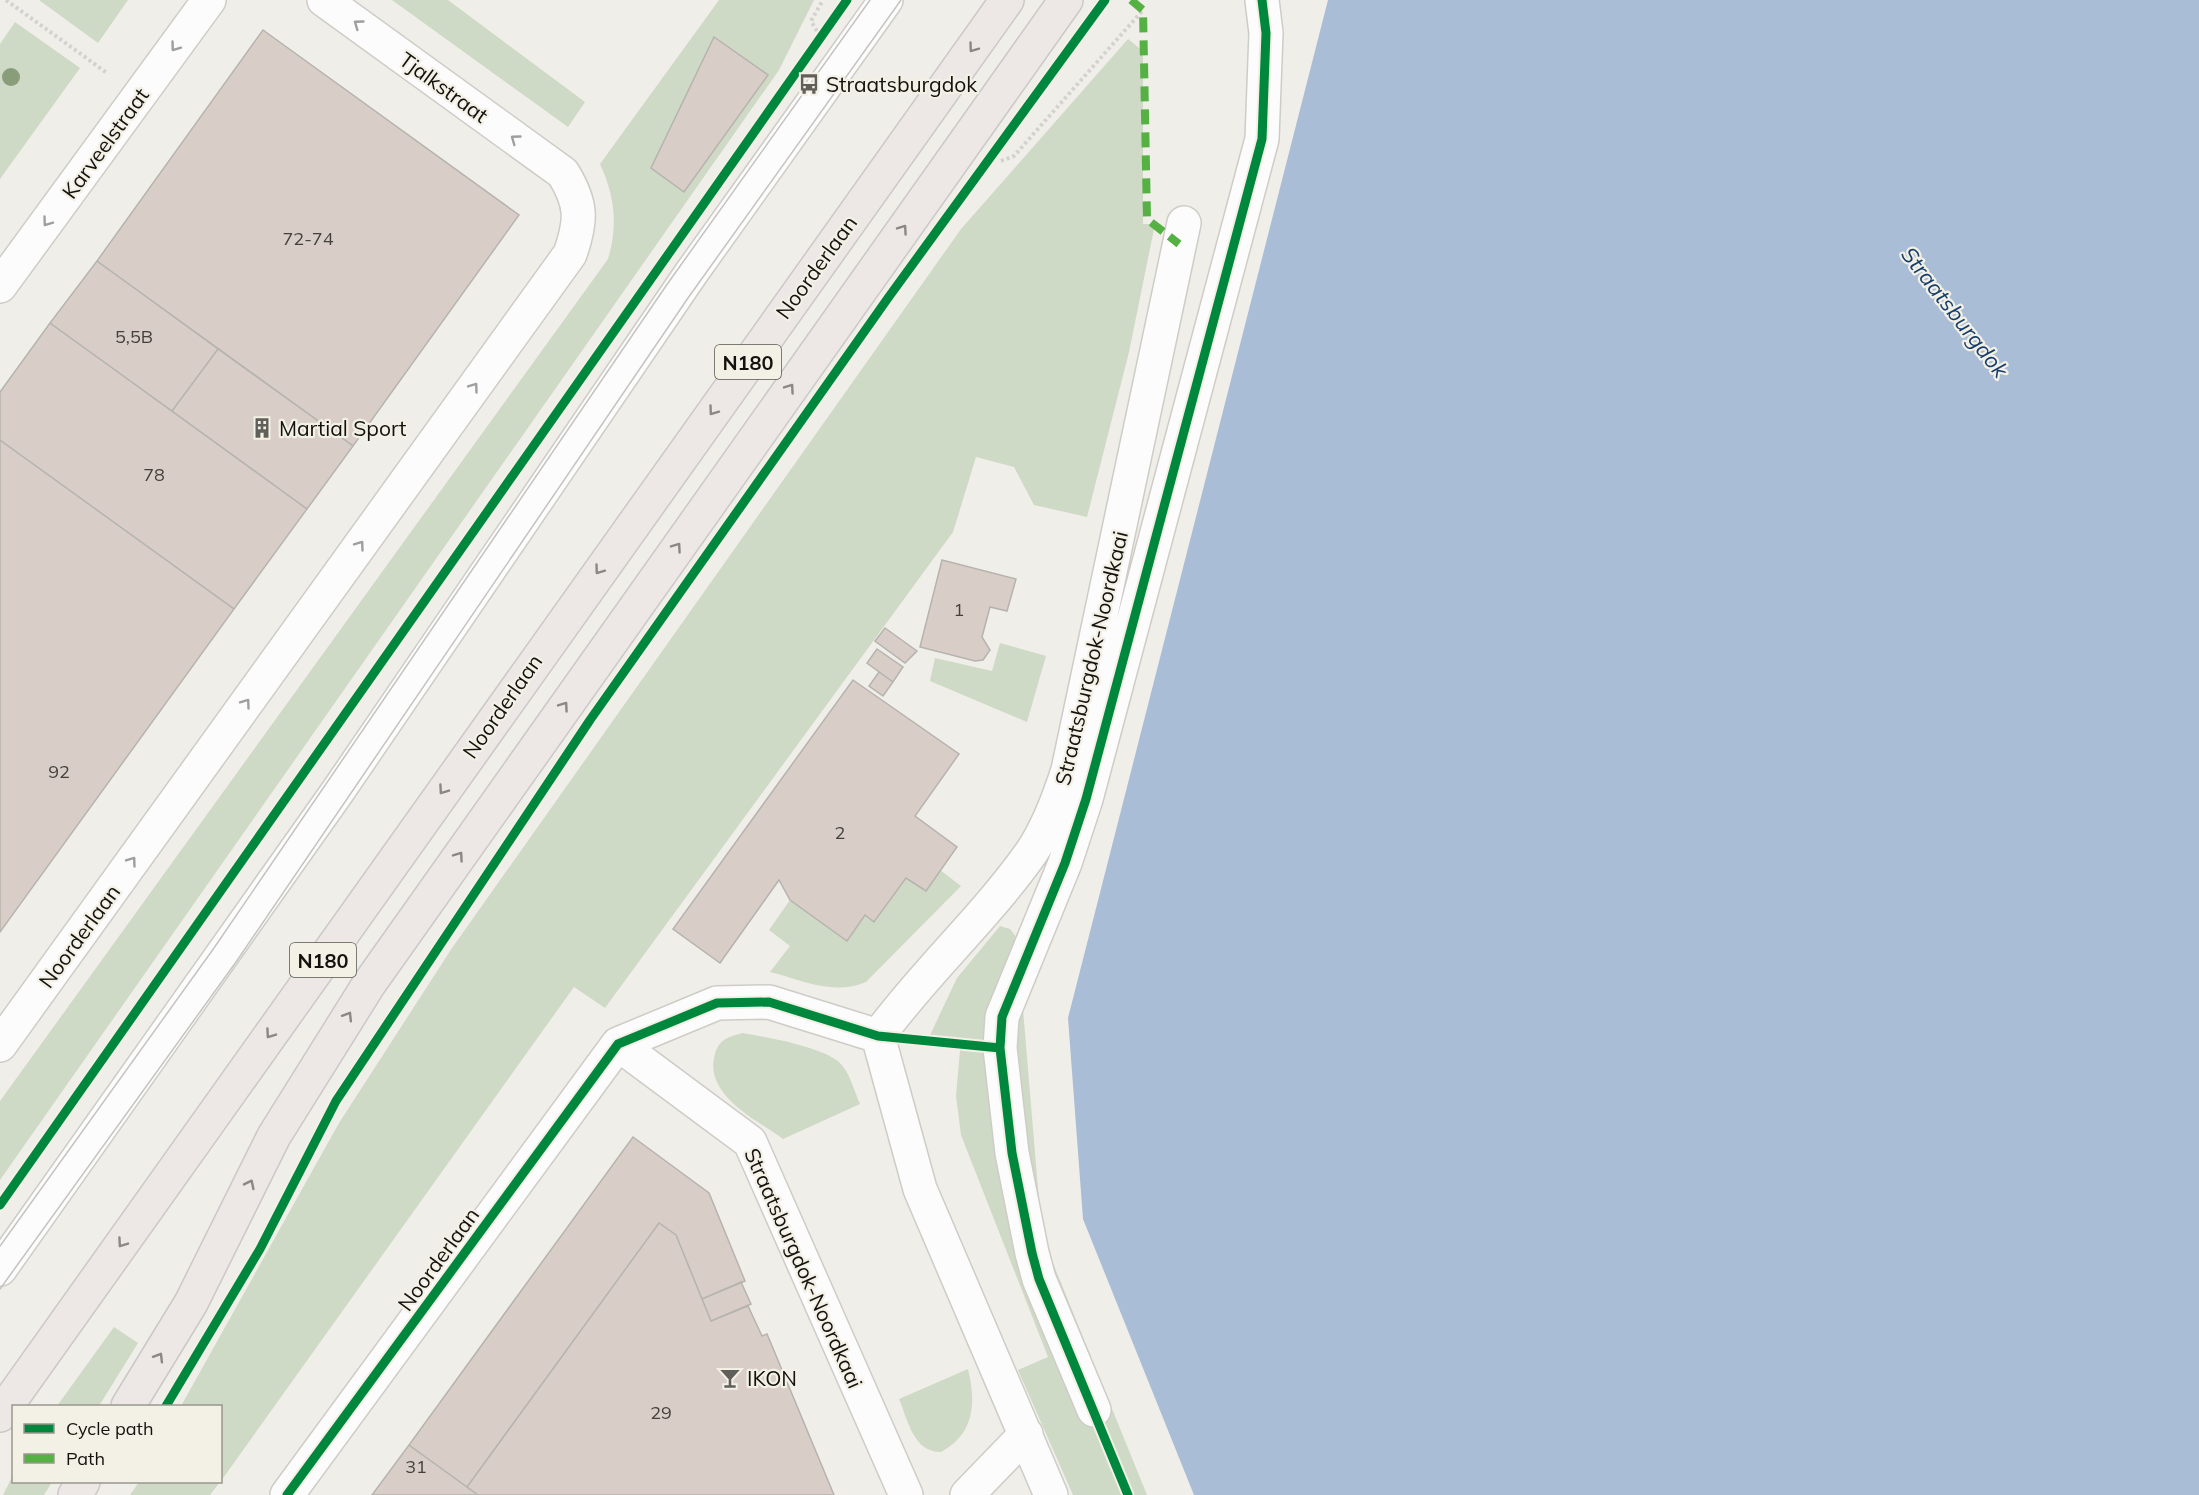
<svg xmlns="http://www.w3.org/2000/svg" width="2199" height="1495" font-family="Mulish,sans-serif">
<rect width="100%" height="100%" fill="#f0eee8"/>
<path fill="#cedac5" d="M39,0H128L98,43Z
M392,0H448L585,102L568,127Z
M719,0H814L779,70L0,1180V1101L608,259C618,226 615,196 600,164Z
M15,22L80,68L0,179V44Z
M1128,39L1143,51V224H1155L1129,352L1087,517L1034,505L1014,467L976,457L953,532L605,1008L574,987L221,1481L220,1406H181L339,1123L452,948L961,229Z
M1000,643L1046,656L1027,722L930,681L935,658L992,671Z
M940,870L961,886L866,982C834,996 802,980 770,972L790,946L769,930L790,900L847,941L865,915L875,922L906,878Z
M1000,926L1010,929L1017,938L1042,1236L1147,1495H1073L1018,1370L1048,1357L961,1135L956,1096L961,1039L930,1035L957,978Z
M743,1033C769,1038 819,1046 839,1062C850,1072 854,1091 860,1104L783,1139C756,1119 703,1095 715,1054C719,1039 730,1036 743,1033Z
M114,1327L138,1343L99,1406H57Z
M968,1369C976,1402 975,1434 941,1452C913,1452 908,1420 899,1399Z
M13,1475L14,1482H52L44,1495H3Z
M139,1482H220L210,1495H130Z"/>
<path fill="#a9bdd6" d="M1328,0H2199V1495H1194L1083,1219L1068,1018Z"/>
<path fill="#d8cec7" stroke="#b6b3af" stroke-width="1.5" d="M263,30L519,215L353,446L97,261Z
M714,37L768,75L684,192L651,168Z
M97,261L218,349L172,411L50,323Z
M50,323L307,509L234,609L0,440V392Z
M218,349L353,446L307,509L172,411Z
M0,440L234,609L0,932Z
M942,560L1016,579L1007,611L990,607L982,637L990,650L983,660L975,661L920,647Z
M885,628L917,651L905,663L875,641Z
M877,649L903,667L893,682L867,663Z
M879,672L893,682L883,696L869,686Z
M853,680L959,754L915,816L957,847L926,891L906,878L874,922L865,915L847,941L790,900L779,880L720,963L673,929Z
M633,1137L709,1193L745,1281L702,1299L676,1235L659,1223L467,1487L409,1445Z
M659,1223L676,1235L711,1321L748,1306L762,1336L767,1334L834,1495H478L467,1487Z
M741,1282L751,1304L711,1321L702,1299Z
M409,1445L467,1487L478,1495H372Z"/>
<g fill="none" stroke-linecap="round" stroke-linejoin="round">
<g stroke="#ceccc7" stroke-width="36">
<path id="minor" d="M0,286L209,0
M878,1036C925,972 985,918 1031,853C1048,828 1059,798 1068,770L1184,223
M878,1036L920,1189L1051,1495
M618,1044L750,1142L906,1495
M0,1045L570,254C582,220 582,204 563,173L324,0
M0,1269L338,791L692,272L886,0
M1094,1410L1039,1279L1032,1253L1012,1153L1000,1048L1002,1017L1065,863L1086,799L1262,139L1266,33L1262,0
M287,1495L618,1044L717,1003L769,1002L878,1036
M967,1495L1026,1434"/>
</g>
<g stroke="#cac9c7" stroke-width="36">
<path id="major" d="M128,1406L191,1303L274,1136L369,984L1066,0
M0,1415L1007,0
M75,1495L83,1482"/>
</g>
<path stroke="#d3d2d0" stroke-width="4" stroke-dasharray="3 3" stroke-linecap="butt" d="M6,0L107,73
M817,31L811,21L823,0
M1001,161L1014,156L1143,10"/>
<use href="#minor" stroke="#fdfcfc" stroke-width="33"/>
<use href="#major" stroke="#ede7e6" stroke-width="33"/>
<path stroke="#c3c3c1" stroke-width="1.5" d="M0,1246L214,948L668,283L870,0
M0,1289L236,962L688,298L901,0"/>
<path stroke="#55b144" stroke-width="8" stroke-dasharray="15 8" stroke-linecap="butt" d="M1131,0L1143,10L1147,219L1179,244"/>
<g stroke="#f3f0e5" stroke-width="13">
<path id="cycleway" d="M0,1205L847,0
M166,1406L260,1249L336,1101L590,720L888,298L1105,0
M287,1495L618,1044L717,1003L769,1002L878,1036L1000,1048
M1128,1495L1039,1279L1032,1253L1012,1153L1000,1048L1002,1017L1065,863L1086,799L1262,139L1266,33L1262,0"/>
</g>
<use href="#cycleway" stroke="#00873e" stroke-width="9"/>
</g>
<circle fill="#899d7b" cx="11" cy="77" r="9"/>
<defs><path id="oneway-chevron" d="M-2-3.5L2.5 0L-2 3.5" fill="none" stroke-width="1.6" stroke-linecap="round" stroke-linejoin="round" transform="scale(1.5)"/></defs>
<g stroke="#9f9e9d">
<use href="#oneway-chevron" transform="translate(358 24) rotate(-144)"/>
<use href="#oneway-chevron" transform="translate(175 47) rotate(126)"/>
<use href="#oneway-chevron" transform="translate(515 139) rotate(-144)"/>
<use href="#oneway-chevron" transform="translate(47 222) rotate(126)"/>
<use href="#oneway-chevron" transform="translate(474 387) rotate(-54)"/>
<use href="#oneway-chevron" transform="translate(360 545) rotate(-54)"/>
<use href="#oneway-chevron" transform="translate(246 703) rotate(-54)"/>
<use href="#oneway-chevron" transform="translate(132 861) rotate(-54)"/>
</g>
<g stroke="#8b8785">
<use href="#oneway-chevron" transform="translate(973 48) rotate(126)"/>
<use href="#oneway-chevron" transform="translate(903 229) rotate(-55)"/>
<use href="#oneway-chevron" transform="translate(790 388) rotate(-55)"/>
<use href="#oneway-chevron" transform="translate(713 411) rotate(126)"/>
<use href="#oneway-chevron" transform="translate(677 547) rotate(-55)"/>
<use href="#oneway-chevron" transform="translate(599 570) rotate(126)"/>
<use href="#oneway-chevron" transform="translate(564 706) rotate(-55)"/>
<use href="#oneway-chevron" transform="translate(443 790) rotate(125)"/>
<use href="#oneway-chevron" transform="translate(459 856) rotate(-55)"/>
<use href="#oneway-chevron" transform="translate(348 1016) rotate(-58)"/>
<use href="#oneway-chevron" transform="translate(270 1034) rotate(125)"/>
<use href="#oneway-chevron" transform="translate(250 1184) rotate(-64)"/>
<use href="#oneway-chevron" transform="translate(122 1243) rotate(125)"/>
<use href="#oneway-chevron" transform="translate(159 1357) rotate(-59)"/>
</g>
<defs>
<g id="bus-bare" transform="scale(1.62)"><path d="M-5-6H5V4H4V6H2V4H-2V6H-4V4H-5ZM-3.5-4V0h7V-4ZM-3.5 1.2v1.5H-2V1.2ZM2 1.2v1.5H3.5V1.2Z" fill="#605f5a" stroke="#f3f0e5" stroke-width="2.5" paint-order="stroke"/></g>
<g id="building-bare" transform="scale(1.62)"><path d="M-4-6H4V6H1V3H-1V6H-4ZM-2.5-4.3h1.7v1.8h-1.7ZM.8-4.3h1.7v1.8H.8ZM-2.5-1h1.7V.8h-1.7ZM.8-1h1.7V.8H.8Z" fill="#605f5a" stroke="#f3f0e5" stroke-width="2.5" paint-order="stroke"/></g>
<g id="bar-bare" transform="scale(1.62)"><path d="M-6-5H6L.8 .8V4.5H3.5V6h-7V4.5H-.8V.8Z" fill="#605f5a" stroke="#f3f0e5" stroke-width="2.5" paint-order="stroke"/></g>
</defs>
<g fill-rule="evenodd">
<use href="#bus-bare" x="809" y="84"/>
<use href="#building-bare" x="262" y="428"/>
<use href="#bar-bare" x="730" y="1378"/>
</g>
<g text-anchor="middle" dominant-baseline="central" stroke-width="4.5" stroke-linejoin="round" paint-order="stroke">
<g font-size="18" fill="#44413c">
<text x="308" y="238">72-74</text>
<text x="134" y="336">5,5B</text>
<text x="154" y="474">78</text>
<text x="959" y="609">1</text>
<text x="59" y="771">92</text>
<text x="840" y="832">2</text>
<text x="661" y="1412">29</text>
<text x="416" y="1466">31</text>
</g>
<g fill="#f3f0e5" stroke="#56554e" stroke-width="1.5">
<rect x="715" y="345" width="66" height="34" rx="4.5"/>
<rect x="290" y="943" width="66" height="34" rx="4.5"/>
</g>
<g font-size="20" font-weight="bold" fill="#13120e">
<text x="748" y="362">N180</text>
<text x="323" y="960">N180</text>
</g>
<g font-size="21" fill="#13120e" stroke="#f3f0e5" text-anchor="start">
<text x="826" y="84">Straatsburgdok</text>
<text x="279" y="428">Martial Sport</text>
<text x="747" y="1378">IKON</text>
</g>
<g font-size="21" fill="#13120e" stroke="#f3f0e5">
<text transform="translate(444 87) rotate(36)">Tjalkstraat</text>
<text transform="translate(105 143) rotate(-54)">Karveelstraat</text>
<text transform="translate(816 267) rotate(-54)">Noorderlaan</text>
<text transform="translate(1091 658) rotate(-77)">Straatsburgdok-Noordkaai</text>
<text transform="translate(502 706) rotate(-55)">Noorderlaan</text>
<text transform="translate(79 936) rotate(-54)">Noorderlaan</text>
<text transform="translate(438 1259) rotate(-54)">Noorderlaan</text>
<text transform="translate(804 1268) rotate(66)">Straatsburgdok-Noordkaai</text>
</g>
<g font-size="22" font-style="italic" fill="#153e6f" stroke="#f3f0e5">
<text transform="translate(1955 312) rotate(52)">Straatsburgdok</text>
</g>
</g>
<rect x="12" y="1405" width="210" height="78" fill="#f3f0e5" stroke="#99978f" stroke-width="1.5"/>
<rect x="24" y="1424" width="30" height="9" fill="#00873e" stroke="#99978f" stroke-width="1.5"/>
<text x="66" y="1435" font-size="18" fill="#13120e">Cycle path</text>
<rect x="24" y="1454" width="30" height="9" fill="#55b144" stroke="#99978f" stroke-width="1.5"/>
<text x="66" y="1465" font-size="18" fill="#13120e">Path</text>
</svg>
